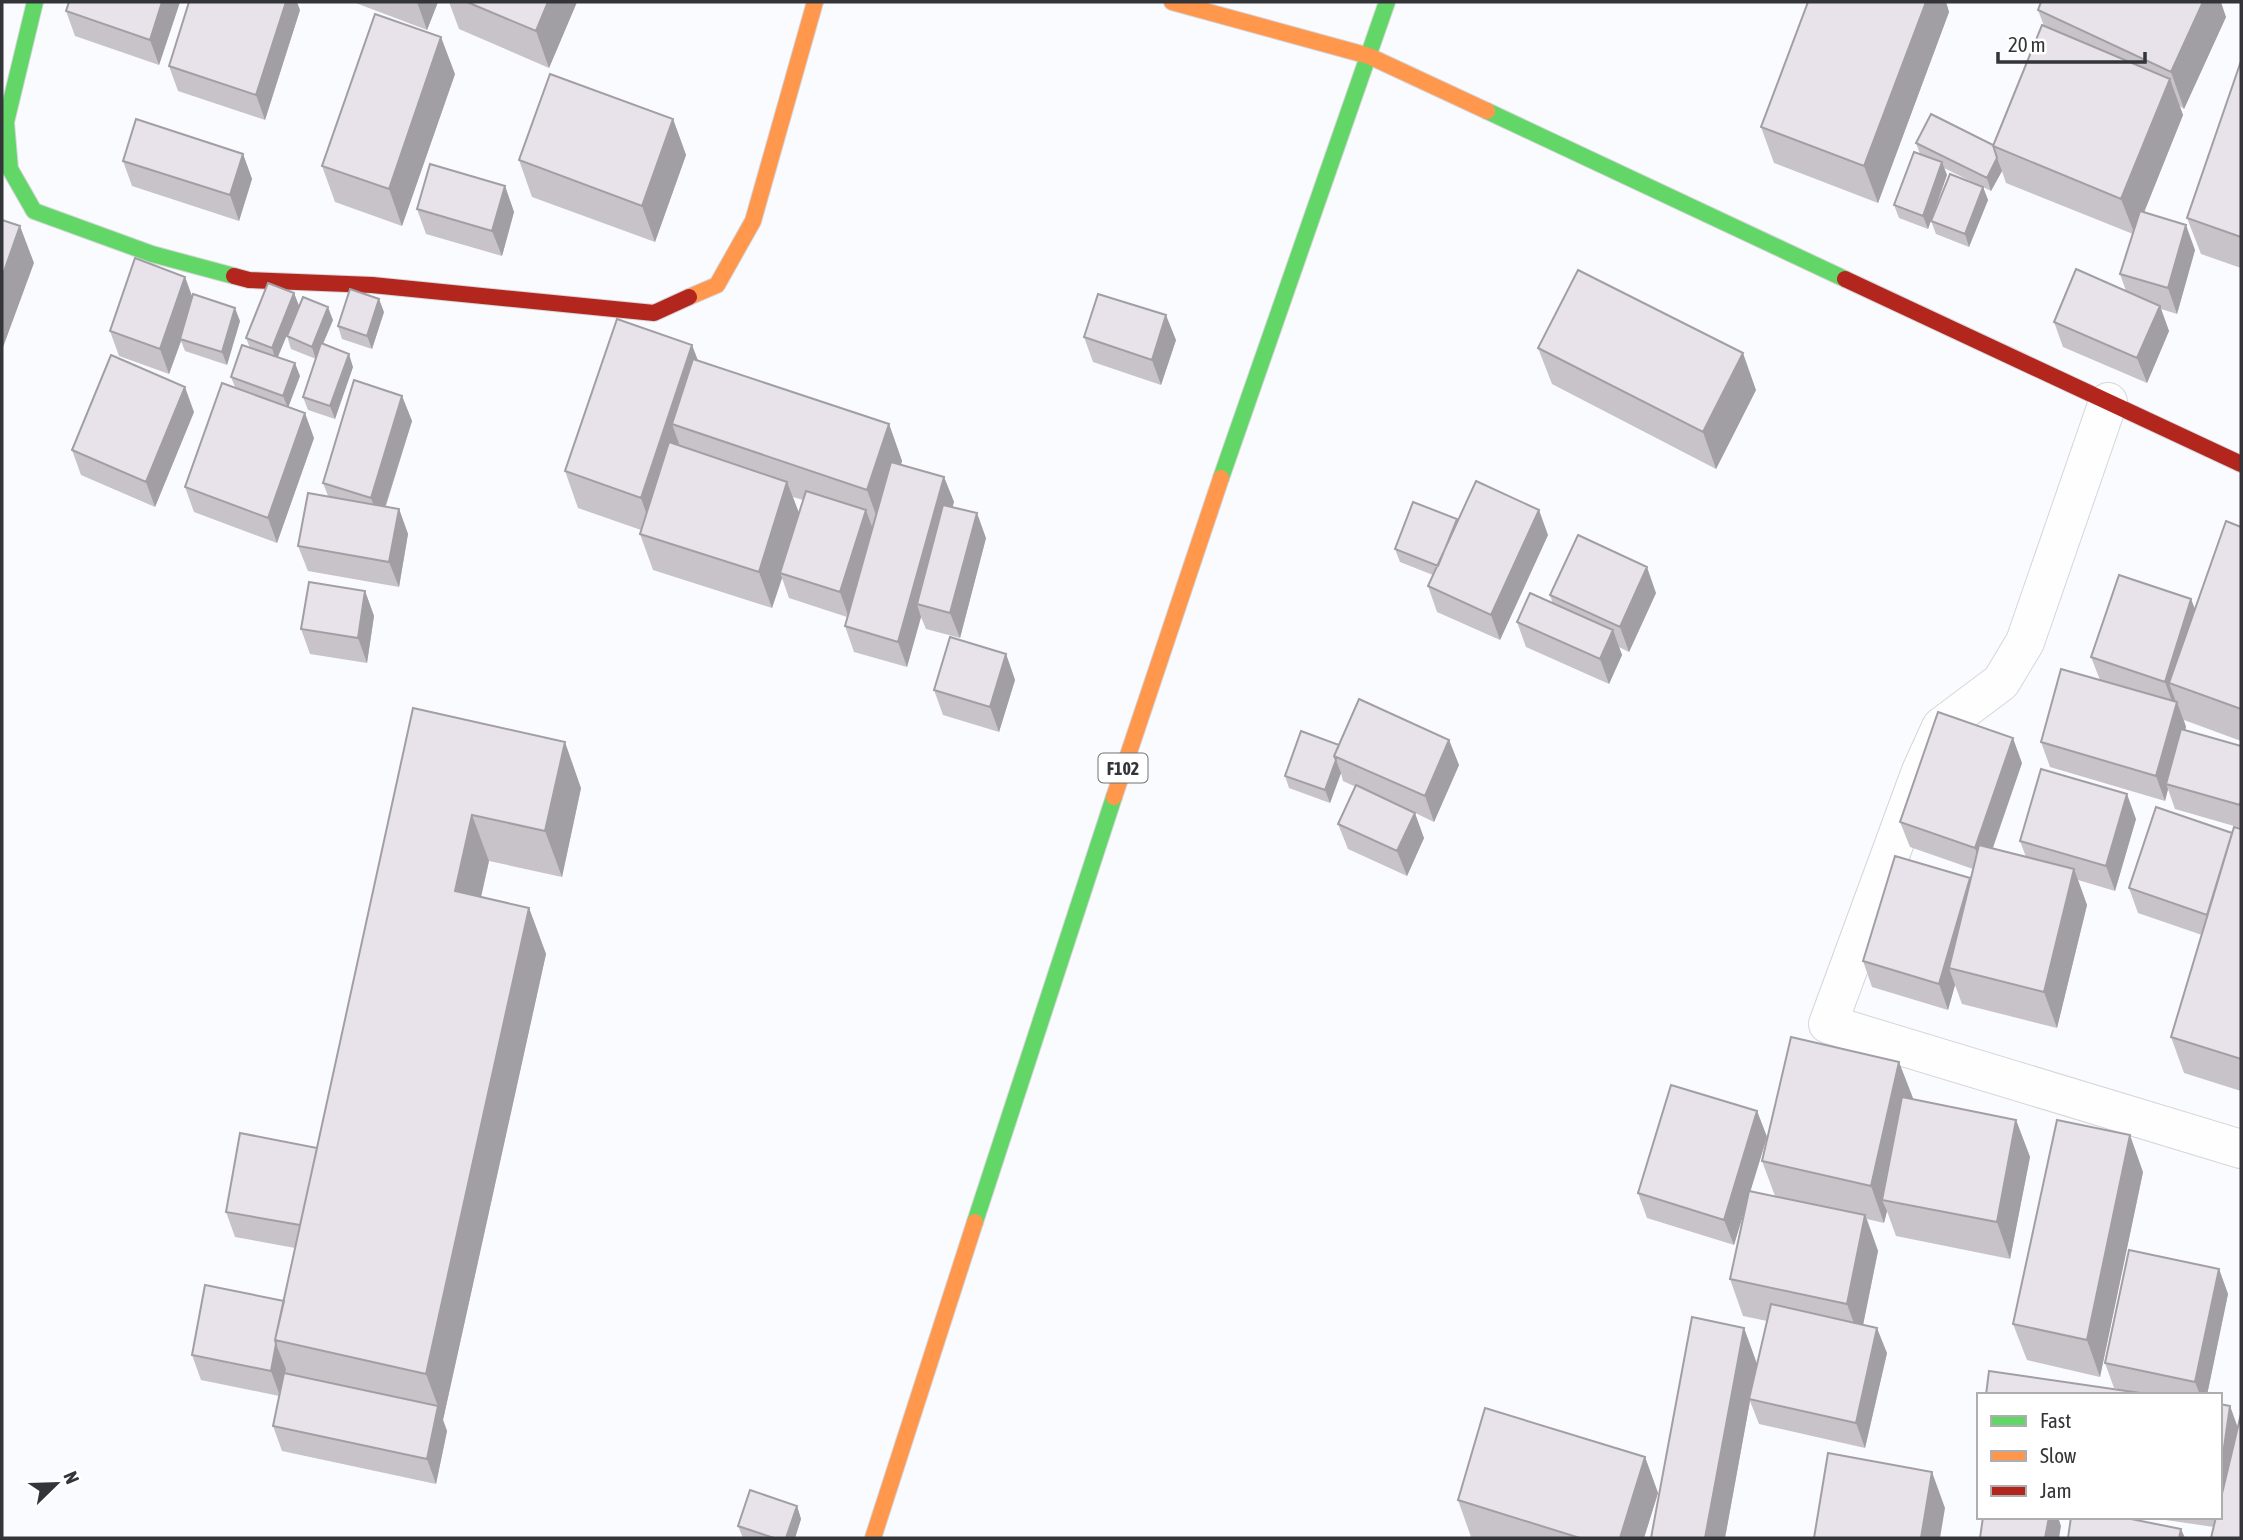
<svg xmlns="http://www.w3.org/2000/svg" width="2243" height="1540" font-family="'Asap Condensed',sans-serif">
<rect width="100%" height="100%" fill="#fafbfe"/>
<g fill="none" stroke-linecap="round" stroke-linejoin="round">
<g stroke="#d6d6da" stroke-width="40">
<path id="street" d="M2108,402L2025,642L2001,682L1941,727L1921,771L1828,1024L2241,1149"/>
</g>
<g stroke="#d6d6da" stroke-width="18">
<path id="fast" d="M35,2L6,122L10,169L34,211L152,254L234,276
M1487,111L1845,279
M1221,478L1387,2
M975,1222L1114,797"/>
</g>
<g stroke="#d6d6da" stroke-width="18">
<path id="slow" d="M1172,2L1369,56L1487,111
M689,297L717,285L753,221L815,2
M1114,797L1221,478
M873,1538L975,1222"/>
</g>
<g stroke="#d6d6da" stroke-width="18">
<path id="jam" d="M234,276L249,280L372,285L654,313L689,297
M1845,279L2241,464"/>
</g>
<use href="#street" stroke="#fefeff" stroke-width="38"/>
<use href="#fast" stroke="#63d668" stroke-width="16"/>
<use href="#slow" stroke="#ff974d" stroke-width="16"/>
<use href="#jam" stroke="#b3261e" stroke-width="16"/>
</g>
<path fill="#c8c3c9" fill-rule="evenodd" d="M180,2L159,65L75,36L66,11Z
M353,2H438L427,30Z
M449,2H577L549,68L459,29Z
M1808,2H1946L1949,12L1878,203L1774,163L1761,127Z
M300,10L265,120L178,91L169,66Z
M2038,10L2226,17L2184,109L2180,106L2183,115L2144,212L2195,250L2177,314L2161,309L2169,331L2147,383L2063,347L2054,322L2126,291L2120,274L2133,234L2006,183L2002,171L1991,191L1983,187L1988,200L1969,247L1936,234L1931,221L1980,186L1944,168L1947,175L1928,229L1899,218L1894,205L1920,154L1916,143L1993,145L2044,26Z
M2241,61V268L2201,254L2187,218Z
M455,74L402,226L335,202L322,166Z
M673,119L686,155L655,242L532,197L519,160Z
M243,154L252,179L239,221L132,186L123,161Z
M505,186L514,212L502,256L426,234L417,209Z
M185,277L192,296L240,321L227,365L185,351L181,341L169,374L119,356L110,331Z
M294,293L299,306L278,357L300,376L288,407L314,438L277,543L194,512L185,487L235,387L231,377L250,348L246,338Z
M384,312L372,349L342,339L338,326Z
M333,320L323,344L353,367L335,419L308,410L303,397L316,359L291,349L287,336Z
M1084,337L1176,340L1161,385L1093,362Z
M1538,348L1756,390L1716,469L1552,384Z
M698,361L889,424L902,461L901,465L944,477L954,502L952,507L986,538L960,638L926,629L921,617L907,667L854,652L845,626L847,617L789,598L782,578L772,608L653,570L640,534L641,530L578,508L565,471ZM793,497L803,500L799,514Z
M402,396L412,421L386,506L399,509L408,534L399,587L308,571L298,546L328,496L323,483Z
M194,412L155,507L81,475L72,450Z
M1457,519L1458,521L1548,535L1500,640L1437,612L1428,586L1433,575L1400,562L1395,549Z
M2241,527V741L2184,720L2186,727L2185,730L2241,746V828L2175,809L2168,789L2165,801L2050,767L2041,742L2100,680L2091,657L2195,608Z
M365,591L374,616L367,663L310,654L301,629Z
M1656,593L1629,652L1619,647L1622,655L1609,684L1526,647L1517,622L1553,604L1550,595Z
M1006,654L1015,680L999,732L943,715L934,690Z
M413,708L581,788L562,877L489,861L481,897L529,908L546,954L443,1420L447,1431L436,1484L282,1451L273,1426L279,1396L201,1380L192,1355L284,1301L295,1248L235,1237L226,1212L317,1148Z
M1449,740L1459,765L1434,822L1407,809L1424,838L1407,876L1348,849L1338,824L1356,787L1343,781L1341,773L1330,803L1289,788L1285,776L1339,745Z
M2022,763L1993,848L2026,857L2020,841L2136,819L2115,891L2078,880L2087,905L2057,1028L1962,1004L1955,985L1948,1010L1872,987L1863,961L1970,878L1973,869L1910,847L1900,822Z
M2241,829V1091L2184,1073L2171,1037L2202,935L2138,913L2129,888Z
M1899,1062L1912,1100L2016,1120L2030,1157L2010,1259L1896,1236L1887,1211L1884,1223L1867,1219L1878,1251L1863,1325L1887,1353L1865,1448L1759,1424L1750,1401L1725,1538L1744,1328L1757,1364L1767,1321L1743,1316L1730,1279L1745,1207L1734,1245L1647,1218L1638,1193L1757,1111L1767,1137L1750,1191L1775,1196L1762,1161Z
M2143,1172L2100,1377L2027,1360L2013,1324Z
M2219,1269L2228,1294L2207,1395H1986L2125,1391L2114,1388L2105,1363Z
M2220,1404L2230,1406L2238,1428L2241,1414V1538H2211L2214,1527L2145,1517H2220Z
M1645,1457L1658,1493L1644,1538H1476L1471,1537L1458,1500Z
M797,1506L801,1519L795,1538H743L738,1526Z"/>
<path fill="#a29fa4" d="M162,2H180L159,65L150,40Z
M286,2H297L300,10L265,120L256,95Z
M417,2H438L427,30Z
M548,2H577L549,68L536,31Z
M1926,2H1946L1949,12L1878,203L1864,166Z
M2203,2H2221L2226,17L2184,109L2171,72Z
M441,37L455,74L402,226L389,189Z
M2170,79L2183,115L2135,235L2121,199Z
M673,119L686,155L655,242L642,206Z
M243,154L252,179L239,221L230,195Z
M1997,158L2002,171L1991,191L1987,178Z
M1942,162L1947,175L1928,229L1923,216Z
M505,186L514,212L502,256L492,231Z
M1983,187L1988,200L1969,247L1965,234Z
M2186,225L2195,250L2177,314L2168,288Z
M20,226L34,263L2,350V277Z
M185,277L194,302L180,339L181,341L169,374L160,349Z
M294,293L299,306L276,361L272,348Z
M379,299L384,312L372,349L367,336Z
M2160,306L2169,331L2147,383L2137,358Z
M328,307L333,320L316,360L312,347Z
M235,308L240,321L227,365L222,352Z
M1166,315L1176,340L1161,385L1152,360Z
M692,345L706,381L672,424L682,452L654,535L641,498Z
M1743,353L1756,390L1716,469L1703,432Z
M349,354L353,367L335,419L330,406Z
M295,363L300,376L288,408L283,396Z
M185,387L194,412L155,507L146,482Z
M402,396L412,421L380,523L371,498Z
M305,413L314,438L277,543L268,518Z
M889,424L902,461L880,526L867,490Z
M944,477L954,502L924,606L917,604L921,617L907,667L898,642Z
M787,482L801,518L780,573L782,578L772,608L759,572Z
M399,509L408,534L399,587L389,562Z
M866,510L875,535L849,618L840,592Z
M1539,510L1548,535L1500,640L1491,615Z
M977,513L986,538L960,638L950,613Z
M1647,567L1656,593L1629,652L1620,627Z
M365,591L374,616L367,663L358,638Z
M2191,599L2201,624L2169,683L2176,702L2174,707L2165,682Z
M1613,630L1622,655L1609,684L1600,659Z
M1006,654L1015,680L999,732L990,707Z
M2177,702L2186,727L2170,785L2166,784L2168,789L2165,801L2156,776Z
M2013,738L2022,763L1984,873L1975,848Z
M1449,740L1459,765L1434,822L1425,796Z
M565,742L581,788L562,877L545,831Z
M1336,760L1341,773L1330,803L1325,790Z
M2127,794L2136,819L2115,891L2106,866Z
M1415,813L1424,838L1407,876L1397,851Z
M472,815L489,861L472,937L455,891Z
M2074,869L2087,905L2057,1028L2044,992Z
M1970,878L1949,968L1955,985L1948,1010L1939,984Z
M529,908L546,954L443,1420L426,1374Z
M1899,1062L1913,1098L1889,1201L1882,1200L1887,1211L1884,1223L1871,1186Z
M1757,1111L1767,1137L1734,1245L1724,1220Z
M2016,1120L2030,1157L2010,1259L1997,1222Z
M2130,1135L2143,1172L2100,1377L2087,1340Z
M1865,1215L1878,1251L1860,1340L1847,1304Z
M2219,1269L2228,1294L2207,1395H2200L2195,1382Z
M1744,1328L1757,1364L1749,1399L1750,1401L1725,1538H1705Z
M1877,1328L1887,1353L1865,1448L1856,1423Z
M276,1344L286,1369L280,1396L271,1371Z
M438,1406L447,1431L436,1484L427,1459Z
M2230,1406L2241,1437L2220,1500V1475Z
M1645,1457L1658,1493L1644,1538H1620Z
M1932,1472L1945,1508L1940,1538H1921Z
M797,1506L801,1519L795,1538H786Z
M2049,1517H2058L2061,1526L2059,1538H2045Z
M2181,1529L2185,1538H2179Z"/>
<path fill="#e8e3ea" stroke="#a29fa4" stroke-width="2" d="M69,2H162L150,40L66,11Z
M189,2H286L256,95L169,66Z
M467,2H548L536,31Z
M1808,2H1926L1864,166L1761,127Z
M2041,2H2203L2171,72L2038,10Z
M375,14L441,37L389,189L322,166Z
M2042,25L2170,79L2121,199L1993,146Z
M2241,61V237L2187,218Z
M550,74L673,119L642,206L519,160Z
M1931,114L1993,145L1997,158L1987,178L1916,143Z
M136,119L243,154L230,195L123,161Z
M1914,152L1942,162L1923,216L1894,205Z
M430,164L505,186L492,231L417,209Z
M1950,174L1983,187L1965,234L1931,221Z
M2140,211L2186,225L2168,288L2120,274Z
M2,220L20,226L2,277Z
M135,258L185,277L160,349L110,331Z
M2076,269L2160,306L2137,358L2054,322Z
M1578,270L1743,353L1703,432L1538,348Z
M268,283L294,293L272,348L246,338Z
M350,289L379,299L367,336L338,326Z
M193,294L235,308L222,352L180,339Z
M1098,294L1166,315L1152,360L1084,337Z
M303,297L328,307L312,347L287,336Z
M617,319L692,345L641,498L565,471Z
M321,343L349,354L330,406L303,397Z
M242,345L295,363L283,396L231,377Z
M111,355L185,387L146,482L72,450Z
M693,359L889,424L867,490L672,424Z
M354,380L402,396L371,498L323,483Z
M222,383L305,413L268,518L185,487Z
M669,442L787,482L759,572L640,534Z
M891,462L944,477L898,642L845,626Z
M1476,481L1539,510L1491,615L1428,586Z
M806,491L866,510L840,592L780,573Z
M308,493L399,509L389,562L298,546Z
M1413,502L1457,519L1438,566L1395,549Z
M943,505L977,513L950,613L917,604Z
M2226,521L2241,527V709L2169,683Z
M1578,535L1647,567L1620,627L1550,595Z
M2119,575L2191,599L2165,682L2091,657Z
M309,582L365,591L358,638L301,629Z
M1530,593L1613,630L1600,659L1517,622Z
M950,637L1006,654L990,707L934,690Z
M2061,669L2177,702L2156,776L2041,742Z
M1359,699L1449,740L1425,796L1334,756Z
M413,708L565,742L545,831L472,815L455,891L529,908L426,1374L275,1340Z
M1938,712L2013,738L1975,848L1900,822Z
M2181,729L2241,746V801L2240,805L2166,784Z
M1301,731L1339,745L1334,756L1336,760L1325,790L1285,776Z
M2041,769L2127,794L2106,866L2020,841Z
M1356,785L1415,813L1397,851L1338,824Z
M2156,807L2232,833L2207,915L2129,888Z
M2234,827L2241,829V1059L2171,1037Z
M1979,845L2074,869L2044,992L1949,968Z
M1895,856L1970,878L1939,984L1863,961Z
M1791,1037L1899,1062L1871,1186L1762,1161Z
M1671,1085L1757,1111L1724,1220L1638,1193Z
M1902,1097L2016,1120L1997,1222L1882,1200Z
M2057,1120L2130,1135L2087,1340L2013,1324Z
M240,1133L317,1148L300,1225L226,1212Z
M1749,1191L1865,1215L1847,1304L1730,1279Z
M2129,1250L2219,1269L2195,1382L2105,1363Z
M205,1285L284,1301L275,1340L276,1344L271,1371L192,1355Z
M1771,1304L1877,1328L1856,1423L1749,1399Z
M1692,1317L1744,1328L1705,1538H1651Z
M1989,1371L2154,1395H1986Z
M284,1373L438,1406L427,1459L273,1426Z
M2220,1404L2230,1406L2220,1475Z
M1485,1408L1645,1457L1620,1538H1580L1458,1500Z
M2241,1414V1538H2211L2216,1517H2220V1502Z
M1828,1453L1932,1472L1921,1538H1814Z
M750,1490L797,1506L786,1538H774L738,1526Z
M1983,1517H2049L2045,1538H1980Z
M2071,1517H2121L2181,1529L2179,1538H2068Z"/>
<g text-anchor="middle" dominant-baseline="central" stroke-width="5" stroke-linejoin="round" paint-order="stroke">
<rect fill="#fff" stroke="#717274" stroke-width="2" x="1098.5" y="753.5" width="49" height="29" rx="5"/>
<g font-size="18" font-weight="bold" fill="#343539">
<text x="1123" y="768">F102</text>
</g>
</g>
<rect width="2243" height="1540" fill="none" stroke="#343539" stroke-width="7"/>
<rect x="1977" y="1393" width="245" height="126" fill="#ffffff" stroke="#aeaeb0" stroke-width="2"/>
<rect x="1991" y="1416" width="35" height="10" fill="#63d668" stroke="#aeaeb0" stroke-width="2"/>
<text x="2040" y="1428" font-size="21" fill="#343539">Fast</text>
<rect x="1991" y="1451" width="35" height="10" fill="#ff974d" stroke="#aeaeb0" stroke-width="2"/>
<text x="2040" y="1463" font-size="21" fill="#343539">Slow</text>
<rect x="1991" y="1486" width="35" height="10" fill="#b3261e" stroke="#aeaeb0" stroke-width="2"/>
<text x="2040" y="1498" font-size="21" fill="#343539">Jam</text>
<g transform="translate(56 1484) rotate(67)" stroke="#ffffff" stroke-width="5" paint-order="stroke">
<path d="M0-5L12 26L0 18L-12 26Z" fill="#343539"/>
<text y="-10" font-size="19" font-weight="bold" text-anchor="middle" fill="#343539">N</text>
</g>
<path d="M1998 52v10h147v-10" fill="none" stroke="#343539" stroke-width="3.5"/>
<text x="2008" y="52" font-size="21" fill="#343539" stroke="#ffffff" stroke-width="5" paint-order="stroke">20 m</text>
</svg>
